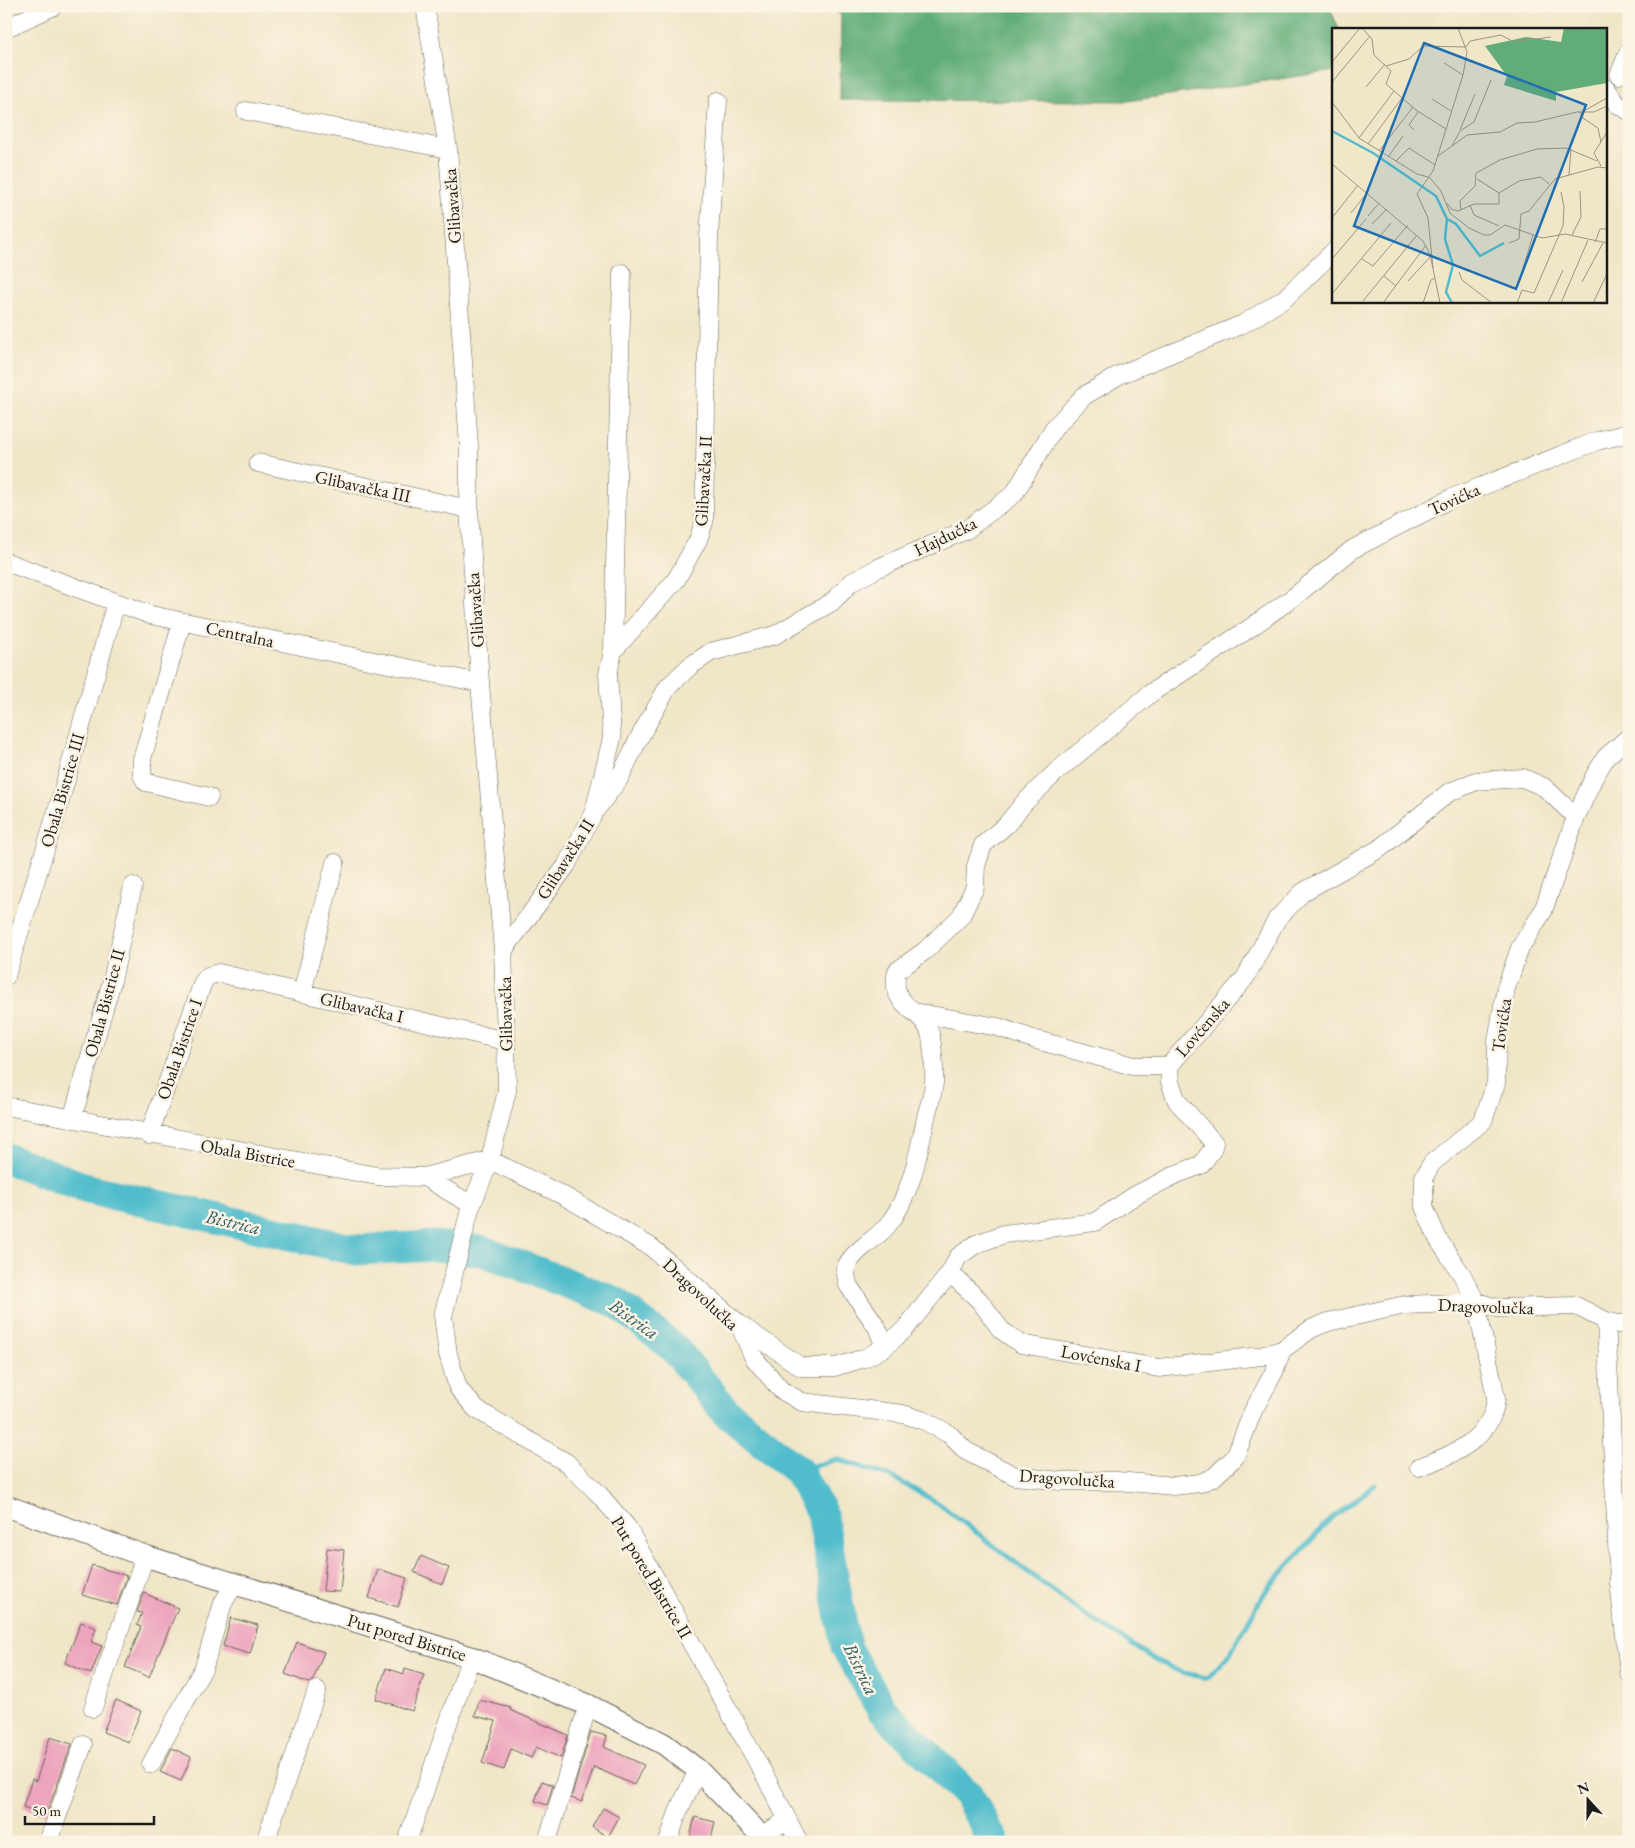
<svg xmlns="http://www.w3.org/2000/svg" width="1635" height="1848" font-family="'EB Garamond',serif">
<rect width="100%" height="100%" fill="#fcf5e5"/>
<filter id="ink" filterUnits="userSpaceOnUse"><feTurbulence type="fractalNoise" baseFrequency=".02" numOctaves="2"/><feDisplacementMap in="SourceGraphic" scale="10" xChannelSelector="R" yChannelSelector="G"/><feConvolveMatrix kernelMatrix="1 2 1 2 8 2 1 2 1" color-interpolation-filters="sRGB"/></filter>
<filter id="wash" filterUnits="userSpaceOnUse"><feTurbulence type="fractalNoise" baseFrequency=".0096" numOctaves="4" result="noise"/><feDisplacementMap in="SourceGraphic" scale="20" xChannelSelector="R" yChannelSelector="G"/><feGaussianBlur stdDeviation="1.12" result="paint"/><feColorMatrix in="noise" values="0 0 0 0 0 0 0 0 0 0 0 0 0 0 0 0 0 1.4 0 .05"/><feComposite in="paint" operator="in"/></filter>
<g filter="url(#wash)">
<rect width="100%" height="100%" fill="#f0e6c8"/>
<path fill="#60ad78" stroke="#3e644a" d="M828,6H1329L1339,29H1334V71L1128,101L840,100L841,15Z"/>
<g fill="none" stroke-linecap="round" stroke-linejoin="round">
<path stroke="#51bdcc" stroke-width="5" d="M798,1471L837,1459L892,1477L938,1503L1071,1605L1157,1661L1183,1673L1208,1678L1228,1657L1265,1592L1328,1521L1375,1485"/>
<path stroke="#51bdcc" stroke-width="31" d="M6,1158L88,1189L356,1250L434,1246L483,1251L616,1302L675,1349L725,1411L798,1471L822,1514L846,1647L882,1710L968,1795L994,1842"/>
</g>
<g id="blocks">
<path fill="#eda5be" d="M327,1548L344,1550L340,1592L323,1591Z
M421,1556L449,1568L442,1584L414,1572Z
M92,1565L127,1576L117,1605L82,1595Z
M378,1569L407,1578L398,1607L369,1598Z
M144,1593L178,1608L149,1677L125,1667L141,1627L137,1625L142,1613L137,1612Z
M231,1618L258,1625L250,1654L223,1646Z
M81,1622L96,1628L91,1642L102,1646L91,1674L65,1663Z
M297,1642L324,1652L313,1680L309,1683L285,1674Z
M386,1668L404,1674L405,1669L424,1675L412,1711L376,1699Z
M116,1700L141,1711L128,1742L103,1732Z
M479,1700L511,1708L510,1710L568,1735L561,1758L536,1747L531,1758L511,1749L504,1770L482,1763L496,1721L475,1716Z
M591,1732L607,1736L604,1747L644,1765L634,1785L594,1767L582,1802L571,1798Z
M50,1737L72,1744L46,1815L23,1807L32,1779L36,1781Z
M172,1748L191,1757L181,1781L160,1772Z
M542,1781L553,1785L547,1805L535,1801Z
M603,1808L619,1817L608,1837L592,1827Z
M695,1817L715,1822L710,1842H689Z"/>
</g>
</g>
<g filter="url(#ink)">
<use href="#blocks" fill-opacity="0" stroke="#666358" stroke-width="1"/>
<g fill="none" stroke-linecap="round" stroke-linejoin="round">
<g stroke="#666358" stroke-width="19">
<path id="minor" d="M425,6L448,149L469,446V509L480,683L503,951L506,1036L507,1091L490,1160L470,1209L443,1316L448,1354L458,1388L476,1409L567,1463L598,1493L627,1527L765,1776L799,1842
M6,28L54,6
M1619,75L1629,51
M1606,88L1617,104L1629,111
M246,111L448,149
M258,463L469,509
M6,562L151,615L480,683
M182,622L142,759V775L146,782L209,797
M613,651L622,273
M594,812L619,779L639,738L668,687L690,666L711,652L775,635L832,602L852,582L878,568L966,530L1014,494L1054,428L1084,396L1119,375L1243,324L1284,299L1334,251
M503,951L566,866L594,812L612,738L608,674L613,651L676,580L698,540L704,522L709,236L718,101
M6,976L60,801L116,602
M302,993L335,863
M914,1012L998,1027L1033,1039L1133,1066H1169
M6,1106L377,1176L424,1177L490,1160
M72,1119L112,981L133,886
M149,1135L203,982L208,976L219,973L505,1041
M490,1160L564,1196L651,1247L739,1324L754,1358L781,1390L802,1402L903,1414L925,1421L949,1434L966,1451L1015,1476L1061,1481H1117L1174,1486L1200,1483L1214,1477L1235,1457L1253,1411L1274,1372L1282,1350L1311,1329L1328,1322L1405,1305L1476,1302L1498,1308L1576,1306L1606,1321L1618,1324L1629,1323
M424,1177L472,1205
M950,1273L980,1301L1001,1330L1021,1344L1159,1368L1261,1356L1282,1350
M1606,1321L1619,1582L1629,1673
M739,1324L801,1367H835L865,1358L885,1347L905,1329L950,1273L958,1257L976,1244L1004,1234L1095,1222L1134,1196L1177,1174L1201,1165L1212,1150L1214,1143L1177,1101L1170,1082L1169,1066L1245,978L1277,919L1303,892L1379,849L1448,793L1476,781L1523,778L1544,787L1576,817
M885,1347L877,1327L848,1285L845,1269C853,1250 873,1242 887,1226C912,1196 919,1149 927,1113C930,1103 933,1093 934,1083C935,1069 933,1051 931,1037C925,1007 888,1010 897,971L926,950L961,916L975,887L976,866L983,845L1007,824L1024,803L1056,772L1151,693L1250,628L1295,596L1353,549L1452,498L1597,441L1629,433
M1419,1467C1452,1456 1493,1438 1496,1398L1476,1302L1462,1275L1438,1239L1424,1207V1177L1432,1163L1483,1121L1496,1083L1497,1041L1506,988L1520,948L1543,911L1576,817L1594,777L1606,757L1629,737
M93,1708L145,1556
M151,1764L204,1667L223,1603L235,1583
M762,1835L788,1820
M48,1842L83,1745
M265,1842L317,1690
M407,1842L471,1657
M547,1842L588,1705
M668,1842L678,1812L698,1770"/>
</g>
<g stroke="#666358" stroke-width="23">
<path id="tertiary" d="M6,1506L145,1556L471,1657L588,1705L664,1744L698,1770L767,1842"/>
</g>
<use href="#minor" stroke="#fff" stroke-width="18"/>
<use href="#tertiary" stroke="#fff" stroke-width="21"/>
</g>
</g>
<g text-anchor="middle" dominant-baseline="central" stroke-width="5" stroke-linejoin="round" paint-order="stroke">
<g font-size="18" fill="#1c1c1c" stroke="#fcf5e5">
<text transform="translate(452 206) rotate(-94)">Glibavačka</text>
<text transform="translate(703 481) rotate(-87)">Glibavačka II</text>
<text transform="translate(363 486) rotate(12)">Glibavačka III</text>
<text transform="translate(1454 499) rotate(-24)">Tovićka</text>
<text transform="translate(945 536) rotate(-26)">Hajdučka</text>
<text transform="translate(475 610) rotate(-94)">Glibavačka</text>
<text transform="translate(240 634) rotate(12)">Centralna</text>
<text transform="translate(62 790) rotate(-74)">Obala Bistrice III</text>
<text transform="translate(565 859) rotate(-58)">Glibavačka II</text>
<text transform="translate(104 1003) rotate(-75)">Obala Bistrice II</text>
<text transform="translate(362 1007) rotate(13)">Glibavačka I</text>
<text transform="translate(505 1014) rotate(-91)">Glibavačka</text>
<text transform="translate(1501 1025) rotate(-82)">Tovićka</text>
<text transform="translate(1202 1027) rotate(-49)">Lovćenska</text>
<text transform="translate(179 1049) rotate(-71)">Obala Bistrice I</text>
<text transform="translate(248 1153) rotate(10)">Obala Bistrice</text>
<text transform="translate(701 1294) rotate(43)">Dragovolučka</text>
<text transform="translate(1486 1306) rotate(2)">Dragovolučka</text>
<text transform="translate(1101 1358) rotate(11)">Lovćenska I</text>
<text transform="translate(1067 1478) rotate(4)">Dragovolučka</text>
<text transform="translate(652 1577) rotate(59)">Put pored Bistrice II</text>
<text transform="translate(407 1637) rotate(17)">Put pored Bistrice</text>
</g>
<g font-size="19" font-style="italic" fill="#315c62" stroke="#fcf5e5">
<text transform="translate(233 1222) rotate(13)">Bistrica</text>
<text transform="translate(634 1319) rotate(35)">Bistrica</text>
<text transform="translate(861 1669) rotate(64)">Bistrica</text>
</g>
</g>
<g transform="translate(1332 28)">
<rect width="275" height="275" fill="#f0e6c8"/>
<path d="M232,0H275V55L224,64V73L172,57L175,48L153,18L194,9L229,14Z" fill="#60ad78"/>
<path fill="none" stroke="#51bdcc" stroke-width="2.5" d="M0,103L41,125L104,168L115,191L113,211L121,237L114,264L120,275M115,191L124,196L148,228L172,215"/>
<path fill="none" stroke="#9b9583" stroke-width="1" d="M30,0L40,11L42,27L59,43L54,56L84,82L114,101M0,34L28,0M112,35L131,47M54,38L77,31L91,18L134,19L138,13L169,7L182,14L219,9M0,54L38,8M34,59L53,36M100,71L119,83M0,74L27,110L85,146L96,149M248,84L251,90L266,100L269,114M250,84L275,70M82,102L77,97L86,84M128,102L143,66M27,110L62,63M36,116L70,70M120,118L135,107L168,104L185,95L203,94L245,84H262L275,78M47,123L81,79M106,128L120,118L128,103L142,94L159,52M56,129L71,108M64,133L77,120L103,137M0,136L91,213L98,226L108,275M269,138L262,125L275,104M237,147L239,121M97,149L109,163L118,185L137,200L152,207H158L173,197L210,210L233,206L275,215M145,151L167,165M115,175L119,181L126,183L142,176H167V165L187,153L209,149L217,156M138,177L142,187L167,198M129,182L128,173L143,158L144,145L168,132L205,121L234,120L265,133M19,185L35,165M36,188L47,175M0,190L26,157M40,196L55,181M240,207L249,189L248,163M263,214L268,201H275M177,215L187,211L189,186L197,183L223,151L266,139L275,140M0,231L34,191M30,231L41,238L76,197M101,240L96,190L85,166L101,143L131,47L135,24L126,0M127,244L130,252L160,275M190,244L201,207M52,248L64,258M76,253L98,229M250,254L271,215M0,266L59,195M31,273L85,207M51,275L94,217M91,275L99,252L103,250M185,275L190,262L202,265L231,198L232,179L229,164M216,275L231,242M229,275L256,212M261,275L275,246"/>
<path fill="#1f6fb2" fill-opacity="0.15" stroke="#1f6fb2" stroke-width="2.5" d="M92,15L254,77L184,261L22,198Z"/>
<rect width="275" height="275" fill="none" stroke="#1c1c1c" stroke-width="2.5"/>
</g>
<rect width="1635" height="1848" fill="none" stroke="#fcf5e5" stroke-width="25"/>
<g transform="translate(1588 1800) rotate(339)" stroke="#fcf5e5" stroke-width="4" paint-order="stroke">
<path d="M0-4L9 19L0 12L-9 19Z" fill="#1c1c1c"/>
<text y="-8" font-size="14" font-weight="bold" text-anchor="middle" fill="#1c1c1c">N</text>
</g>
<path d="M25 1816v8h129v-8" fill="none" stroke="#1c1c1c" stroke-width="2.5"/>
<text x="32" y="1816" font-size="15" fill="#1c1c1c" stroke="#fcf5e5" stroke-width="4" paint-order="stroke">50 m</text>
</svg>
